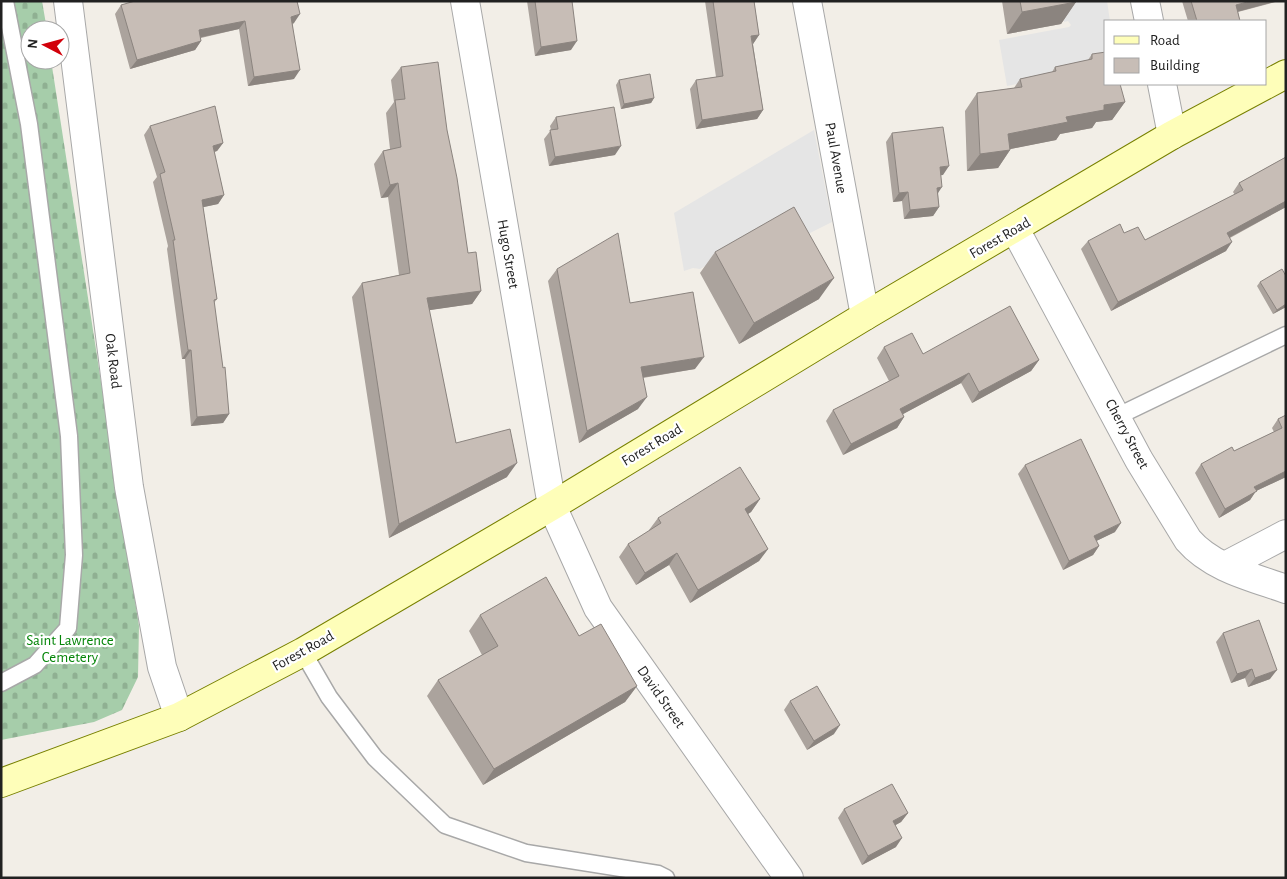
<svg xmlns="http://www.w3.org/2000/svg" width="1287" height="879" font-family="'Alegreya Sans',sans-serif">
<defs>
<pattern id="cemetery-stones" width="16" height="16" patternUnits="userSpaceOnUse" patternTransform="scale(1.25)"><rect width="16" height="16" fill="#a6cdaa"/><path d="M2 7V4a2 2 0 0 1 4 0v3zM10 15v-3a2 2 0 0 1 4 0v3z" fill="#8fb092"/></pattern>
</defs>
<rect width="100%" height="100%" fill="#f2eee7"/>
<path fill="url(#cemetery-stones)" d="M1,1H42L47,30H30V60H51L139,626L138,677L122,710L94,722L1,740Z"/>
<path fill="#e5e5e5" d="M1060,1H1107L1110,21H1106V55L1100,67L1007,86L999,40L1069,27L1071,25L1068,21L1064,22Z
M814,130L832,222L800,238L789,219L700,269L693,268L684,271L674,213Z"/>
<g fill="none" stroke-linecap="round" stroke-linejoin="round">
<g stroke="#a8a8a8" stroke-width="19">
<path id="service" d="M1118,416L1286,335
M303,652L329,697L375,758L445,825L526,853L658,874L666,878
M1,683L35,665L68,628L74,555L69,436L29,124L5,1"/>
</g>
<g stroke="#a8a8a8" stroke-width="30">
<path id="minor" d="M68,1L129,487L162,667L179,717
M465,1L552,506L598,608L789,878
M807,1L865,316
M1145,1L1149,21
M1162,84L1172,135
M1015,229L1139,460L1188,540C1212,568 1252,577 1286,589
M1225,566L1286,534"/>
</g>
<g stroke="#788000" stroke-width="30">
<path id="secondary" d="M1,783L179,717L303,652L552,506L865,316L1172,135L1286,74"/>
</g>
<use href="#service" stroke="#fff" stroke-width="16"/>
<use href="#minor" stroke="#fff" stroke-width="28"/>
<use href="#secondary" stroke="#fefeb9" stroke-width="28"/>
</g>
<path fill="#aba39d" d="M527,1H572L571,50L535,56Z
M705,1H754L759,35L753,44L763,110L757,119L696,129L690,89L696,80L716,77Z
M1002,1H1076V2L1061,24L1007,34Z
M1182,1H1279L1238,12L1240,21H1188Z
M298,3L294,23L293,24L294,79L248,86L239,29L201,38V41L195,50L130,69L115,14L121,5Z
M1092,54L1125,102L1112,120L1096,122L1092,128L1060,134L1056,140L1010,149V150L998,168L967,171L965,111L977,93L1014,88L1020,79L1052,72L1055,67L1088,60Z
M401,67L447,130L468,253L481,291L472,304L429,310L456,443L507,477L389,538L352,297L362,283L399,275L388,197L381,198L374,164L383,151L390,149L386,113L394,102L391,80Z
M619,80L654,98L651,103L621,109L616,85Z
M556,117L615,155L549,166L544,139L551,130L550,126Z
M150,126L223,143L217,151L214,152L224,195L218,204L203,207L217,299L214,303L229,414L223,423L191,426L185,359H182L167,249L168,246L153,182L157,177L144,135Z
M892,133L943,175H941L938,194L939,207L933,216L904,219L902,201L893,202L886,142Z
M1286,157V207L1230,238L1226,251L1111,311L1081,249L1088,241L1124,233L1145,240L1235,195L1233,192L1239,183Z
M715,252L819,299L739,344L700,273Z
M557,269L630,303L695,369L643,378L638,409L579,443L548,281Z
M1260,282L1286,307L1273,314L1257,286Z
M884,347L923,354L1039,360L1031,371L972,403L961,383L903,414L904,417L897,428L843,455L826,421L833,410L889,381L877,358Z
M1286,415V477L1256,491L1250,500L1219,518L1195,473L1201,464L1234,451L1274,432L1272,428L1278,419Z
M1025,465L1115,532L1096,541L1099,546L1093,555L1063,570L1018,474Z
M760,499L751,512L748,514L768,549L759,561L690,603L669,565L636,585L619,557L628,544L649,531V530L658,518Z
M480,615L579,636L637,686L625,702L483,785L427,696L438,680L482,655L469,631Z
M1223,633L1270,679L1248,687L1245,678L1231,683L1216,642Z
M790,701L834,734L807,750L784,710Z
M844,809L908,813L901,822L895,825L896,847L862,865L838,818Z"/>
<path fill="#8b847f" d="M1251,1H1278L1229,14L1236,5Z
M1076,2L1061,24L1007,34L1022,12Z
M300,14L294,23L285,26L291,17Z
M245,21L239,29L193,39L199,30Z
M759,35L753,44L751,36Z
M201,41L195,50L130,69L137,60Z
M577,41L571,50L535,56L541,47Z
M300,70L294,79L248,86L254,77Z
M654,98L651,103L621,109L624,104Z
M1125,102L1112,120L1096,122L1092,128L1060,134L1056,140L996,152L1008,134L1066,117L1104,105Z
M763,110L757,119L696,129L702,120Z
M223,143L217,151L207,154L213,146Z
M621,146L615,155L549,166L555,157Z
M1010,150L998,168L967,171L980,154Z
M949,166L943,175L934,176L940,167Z
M398,183L388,197L381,198L390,185Z
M942,187L936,196L937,188Z
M908,192L902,201L893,202L899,193Z
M224,195L218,204L195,209L202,200Z
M1286,201V207L1221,242L1227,233Z
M939,207L933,216L904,219L910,210Z
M1232,242L1226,251L1111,311L1118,302Z
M834,278L819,299L739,344L754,323Z
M481,291L472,304L417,312L427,298Z
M1286,304V307L1273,314L1277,310Z
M188,350H191L185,359H182Z
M704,357L695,369L633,379L641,367Z
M1039,360L1031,371L972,403L979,392Z
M969,373L961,383L892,420L900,409Z
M647,397L638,409L579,443L587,431Z
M229,414L223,423L191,426L197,417Z
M904,417L897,428L843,455L851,444Z
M517,463L507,477L389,538L399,524Z
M1286,471V477L1256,491L1250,500L1219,518L1225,509L1254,487Z
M760,499L751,512L737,521L745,509Z
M1121,523L1115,532L1088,545L1094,536Z
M1099,546L1093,555L1063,570L1069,561Z
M768,549L759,561L690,603L698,590Z
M677,553L669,565L636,585L645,573Z
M1252,669L1245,678L1231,683L1237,674Z
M1277,670L1270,679L1248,687L1255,678Z
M637,686L625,702L483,785L494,769Z
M840,725L834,734L807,750L814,741Z
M908,813L901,822L887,830L893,821Z
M902,838L896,847L862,865L868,856Z"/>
<path fill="#c7bdb6" stroke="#8b847f" d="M135,1H297L300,14L291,17L300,70L254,77L245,21L199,30L201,41L137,60L121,5Z
M535,1H572L577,41L541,47Z
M713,1H754L759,35L751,36L763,110L702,120L696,80L723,76Z
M1020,1H1076V2L1022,12Z
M1191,1H1251L1236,5L1240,21H1197Z
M1106,52V84H1120L1125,102L1104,105V110L1066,117L1068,122L1008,134L1010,150L980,154L977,93L1022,87L1020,79L1056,71L1055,67L1092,59V54Z
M438,62L447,130L457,178L468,253L476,252L481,291L427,298L456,443L510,429L517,463L399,524L362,283L410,273L398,183L390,185L383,151L401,147L395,100L405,99L401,67Z
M650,74L654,98L624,104L619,80Z
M215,106L223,143L213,146L224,195L202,200L217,299L214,300L223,368L225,367L229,414L197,417L191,350H188L173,240H175L160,174L165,172L150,126Z
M614,107L621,146L555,157L550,130L558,129L556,117Z
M943,127L949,166L940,167L942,187L937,188L939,207L910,210L908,192L899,193L892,133Z
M1286,157V201L1227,233L1232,242L1118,302L1088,241L1120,224L1124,233L1138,227L1145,240L1243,190L1239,183Z
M794,207L834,278L754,323L715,252Z
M618,233L630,303L693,292L704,357L641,367L647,397L587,431L557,269Z
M1282,269L1286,276V304L1277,310L1260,282Z
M1010,306L1039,360L979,392L969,373L900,409L904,417L851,444L833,410L899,376L884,347L912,333L923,354Z
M1286,415V471L1254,487L1257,491L1225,509L1201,464L1232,447L1234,451L1282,428L1278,419Z
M1081,439L1121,523L1094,536L1099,546L1069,561L1025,465Z
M740,467L760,499L745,509L768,549L698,590L677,553L645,573L628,544L661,523L658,518Z
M546,577L579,636L601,624L637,686L494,769L438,680L498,646L480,615Z
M1259,620L1277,670L1255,678L1252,669L1237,674L1223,633Z
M817,686L840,725L814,741L790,701Z
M892,784L908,813L893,821L902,838L868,856L844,809Z"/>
<g text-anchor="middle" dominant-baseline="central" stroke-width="4.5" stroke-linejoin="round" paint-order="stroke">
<g font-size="15" fill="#212121" stroke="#fff">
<text transform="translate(836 158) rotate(80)">Paul Avenue</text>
<text transform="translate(1000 238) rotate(-30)">Forest Road</text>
<text transform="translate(508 254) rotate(80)">Hugo Street</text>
<text transform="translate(113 361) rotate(83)">Oak Road</text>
<text transform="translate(1127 434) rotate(62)">Cherry Street</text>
<text transform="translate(652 445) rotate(-31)">Forest Road</text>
<text transform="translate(303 651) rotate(-29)">Forest Road</text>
<text transform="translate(661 697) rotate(55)">David Street</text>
</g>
<g font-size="15" fill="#048508" stroke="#fff">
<text x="70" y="640">Saint Lawrence<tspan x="70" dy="17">Cemetery</tspan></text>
</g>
</g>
<rect width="1287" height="879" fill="none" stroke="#212121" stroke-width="5"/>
<rect x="1104" y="20" width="162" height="65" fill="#ffffff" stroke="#a6a6a6"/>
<rect x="1114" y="36" width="25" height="8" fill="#fefeb9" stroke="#a6a6a6"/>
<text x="1150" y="45" font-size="15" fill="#212121">Road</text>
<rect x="1114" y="58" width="25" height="15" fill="#c7bdb6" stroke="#a6a6a6"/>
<text x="1150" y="70" font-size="15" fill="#212121">Building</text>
<g transform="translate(45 45) rotate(276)"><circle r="24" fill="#ffffff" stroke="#a6a6a6"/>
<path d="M0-4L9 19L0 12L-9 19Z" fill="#d2000a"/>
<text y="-8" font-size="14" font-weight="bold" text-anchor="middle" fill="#212121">N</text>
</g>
</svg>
